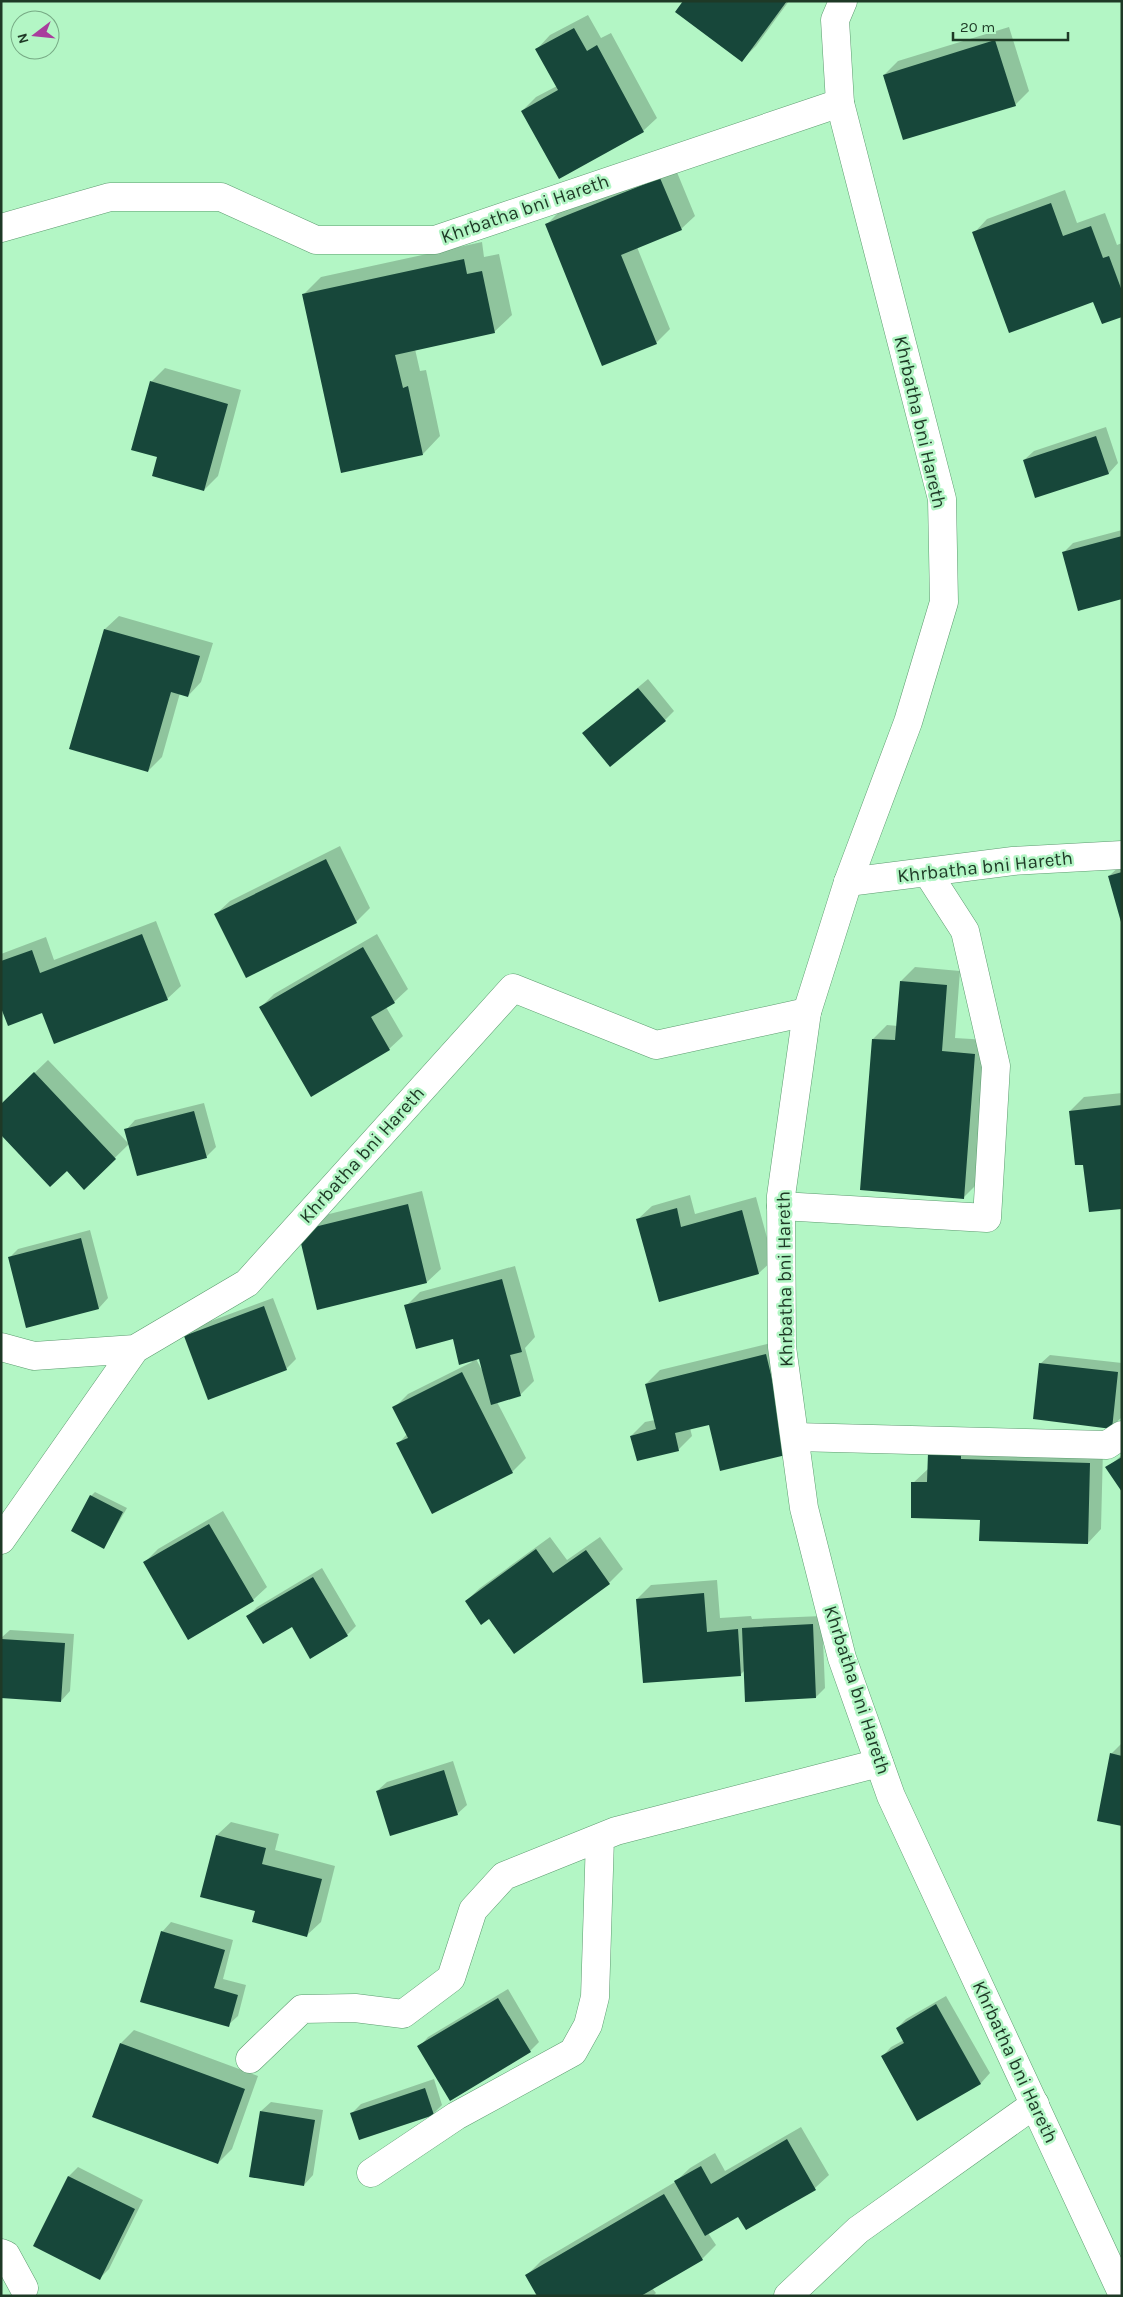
<svg xmlns="http://www.w3.org/2000/svg" width="1123" height="2297" font-family="Karla,sans-serif">
<rect width="100%" height="100%" fill="#b3f6c5"/>
<path fill="#0003" fill-rule="evenodd" d="M685,1H789L756,46L742,60Z
M588,15L601,38L611,33L657,118L643,131L522,111L536,97L557,86L537,49L550,35Z
M1009,27L1029,91L1015,105L884,75L898,61Z
M674,165L695,216L681,229L637,247L670,329L656,343L546,225L560,211Z
M1065,190L1077,223L1105,213L1117,245L1122,243V315L974,233L987,219Z
M482,242L484,257L499,254L512,315L494,332L415,349L420,371L426,370L440,436L423,454L303,295L321,277Z
M165,368L241,390L218,476L204,490L159,456L151,382Z
M1106,427L1118,463L1109,473L1036,496L1024,460L1034,451Z
M1122,530V598L1064,552L1073,543Z
M119,616L213,643L201,682L188,696L180,693L162,757L148,771L71,748L105,629Z
M648,679L674,711L665,720L584,733Z
M340,846L370,908L356,922L216,914L230,901Z
M1122,864V920L1109,876Z
M156,921L181,986L167,999L1,1004V954L46,937L54,960Z
M377,934L408,989L394,1002L386,1007L403,1036L389,1049L261,1007L274,994Z
M915,967L960,971L955,1038L988,1040L977,1184L963,1198L873,1039L887,1025L898,1026L901,981Z
M48,1060L129,1144L84,1188L1,1105Z
M1122,1093V1207L1084,1163L1070,1111L1084,1097Z
M204,1103L216,1147L206,1157L126,1130L135,1120Z
M422,1191L441,1269L427,1282L299,1231L313,1218Z
M690,1195L695,1214L756,1197L773,1260L759,1273L638,1219L652,1206Z
M90,1230L108,1298L99,1308L27,1327L9,1258L18,1249Z
M515,1266L535,1337L525,1348L534,1381L520,1395L497,1402L526,1458L512,1472L398,1444L407,1434L394,1408L408,1394L472,1362L454,1338L406,1306L420,1292ZM480,1358L483,1372L476,1359Z
M273,1298L296,1359L286,1369L185,1337L195,1327Z
M779,1341L803,1439L710,1423L690,1428L692,1436L678,1450L631,1436L645,1422L655,1420L646,1384L660,1370Z
M1050,1355L1122,1363L1121,1418L1111,1427L1040,1364Z
M1103,1449L1101,1529L1088,1543L982,1519L913,1483L928,1469L929,1454Z
M1122,1455V1490L1107,1468Z
M95,1492L127,1508L104,1547L91,1496Z
M223,1511L267,1587L253,1600L144,1563L158,1549Z
M550,1537L567,1560L600,1537L623,1569L609,1583L466,1601L480,1588Z
M322,1568L356,1626L347,1635L248,1616L257,1607Z
M717,1580L720,1618L751,1616L752,1619L822,1616L825,1688L816,1697L745,1670L741,1674L637,1599L651,1585Z
M10,1630L74,1634L70,1691L61,1701L1,1697V1638Z
M1122,1743V1824L1111,1754Z
M453,1761L467,1805L457,1814L377,1791L387,1782Z
M231,1822L279,1834L275,1850L335,1866L321,1922L307,1935L256,1910L217,1835Z
M171,1922L233,1940L223,1979L246,1985L238,2016L228,2025L162,1932Z
M508,1989L539,2042L530,2051L419,2047L428,2037Z
M946,1996L990,2073L981,2083L917,2119L882,2057L891,2047L904,2040L897,2028L906,2019Z
M134,2030L258,2076L232,2149L218,2163L121,2043Z
M434,2079L442,2105L433,2114H351L361,2104Z
M271,2102L323,2110L313,2175L304,2185L261,2111Z
M801,2127L829,2175L815,2188L746,2228L739,2215L708,2233L716,2245L702,2259L652,2288L656,2293L653,2296H539L527,2275L541,2261L675,2182L690,2168L715,2153L725,2171Z
M78,2167L143,2200L109,2269L100,2278L34,2245L69,2176Z"/>
<path fill="#17473a" d="M683,1H787L742,62L675,12Z
M574,28L587,51L597,45L644,132L559,179L521,111L558,90L535,49Z
M995,40L1016,106L903,140L883,75Z
M660,178L682,230L621,255L657,344L602,366L545,224Z
M1051,203L1063,236L1091,226L1103,258L1109,256L1122,291V317L1102,324L1093,302L1009,333L972,232Z
M464,259L467,274L482,271L495,333L395,355L403,388L408,386L423,455L341,473L302,294Z
M150,381L228,404L204,491L152,476L157,457L131,450Z
M1096,436L1109,474L1035,498L1023,460Z
M1122,536V599L1078,611L1062,552Z
M104,629L200,656L188,697L171,692L148,772L69,749Z
M638,688L666,721L610,767L582,733Z
M326,859L357,923L246,978L214,914Z
M1122,872V922H1121L1108,876Z
M142,934L168,1000L54,1044L42,1013L8,1026L1,1008V961L32,950L40,973Z
M363,947L395,1003L371,1017L390,1050L311,1097L259,1007Z
M900,981L947,985L942,1051L975,1054L964,1199L860,1190L872,1039L895,1040Z
M34,1072L116,1159L84,1190L67,1171L50,1187L1,1135V1104Z
M1122,1105V1209L1089,1212L1083,1165H1075L1069,1111Z
M194,1111L207,1158L137,1176L124,1129Z
M408,1204L427,1283L317,1310L298,1231Z
M677,1208L681,1227L742,1210L759,1274L659,1302L636,1219Z
M81,1238L99,1309L26,1328L8,1257Z
M502,1279L522,1352L510,1355L521,1396L491,1405L479,1359L459,1365L453,1339L416,1349L404,1305Z
M264,1306L287,1370L208,1400L184,1336Z
M766,1354L790,1454L720,1471L709,1425L675,1433L679,1451L637,1461L630,1436L656,1429L645,1384Z
M1039,1363L1118,1372L1112,1429L1033,1419Z
M462,1372L513,1473L432,1514L396,1443L408,1438L392,1407Z
M928,1453L961,1454V1459L1090,1463L1088,1544L979,1541L980,1520L911,1518V1482H927Z
M1122,1457V1492L1105,1467Z
M90,1495L123,1512L104,1549L71,1531Z
M209,1524L254,1601L188,1640L143,1562Z
M536,1549L553,1573L586,1550L610,1584L514,1654L489,1619L481,1625L465,1601Z
M313,1577L348,1636L310,1659L292,1627L263,1644L246,1616Z
M704,1593L707,1632L738,1629L741,1676L643,1683L636,1599Z
M813,1624L816,1698L745,1702L742,1628Z
M1,1639L65,1643L61,1702L1,1698Z
M1110,1753L1122,1756V1826L1097,1821Z
M444,1770L458,1815L390,1836L376,1791Z
M216,1835L266,1848L262,1864L322,1879L307,1937L252,1922L255,1911L200,1897Z
M161,1931L225,1950L214,1988L238,1995L229,2027L140,2002Z
M498,1998L531,2052L450,2101L417,2046Z
M936,2004L981,2084L917,2121L881,2056L904,2043L896,2028Z
M120,2043L245,2089L218,2164L92,2117Z
M425,2088L434,2115L359,2140L350,2113Z
M260,2111L315,2120L304,2186L249,2177Z
M787,2139L816,2190L746,2230L738,2217L705,2236L674,2181L701,2166L711,2184Z
M68,2176L135,2209L100,2280L33,2246Z
M664,2194L703,2260L641,2296H537L525,2275Z"/>
<g fill="none" stroke-linecap="round" stroke-linejoin="round">
<g stroke="#5c9b6f" stroke-width="29">
<path id="street" d="M1,228L110,197H221L316,240H435L840,103
M848,882L1013,861L1122,855
M781,1206L987,1218L996,1066L965,931L927,872
M1,1347L34,1356L135,1349
M795,1437L1107,1445L1122,1435
M1,1540L135,1349L247,1283L513,988L656,1045L807,1012
M250,2059L302,2009L355,2008L403,2014L451,1978L473,1910L504,1876L616,1831L879,1763
M371,2173L456,2116L573,2052L588,2025L595,1997L600,1838
M1,2253L6,2255L24,2288
M788,2296L858,2230L1035,2104"/>
</g>
<g stroke="#5c9b6f" stroke-width="29">
<path id="secondary" d="M843,1L835,20L840,103L942,499L944,602L908,722L848,882L807,1012L781,1196L782,1347L804,1508L842,1658L891,1796L1122,2293"/>
</g>
<use href="#street" stroke="#fff" stroke-width="28"/>
<use href="#secondary" stroke="#fff" stroke-width="28"/>
</g>
<g text-anchor="middle" dominant-baseline="central" stroke-width="5" stroke-linejoin="round" paint-order="stroke">
<g font-size="19" fill="#1e3926" stroke="#b3f6c5">
<text transform="translate(525 209) rotate(-19)">Khrbatha bni Hareth</text>
<text transform="translate(920 422) rotate(77)">Khrbatha bni Hareth</text>
<text transform="translate(985 867) rotate(-6)">Khrbatha bni Hareth</text>
<text transform="translate(362 1155) rotate(-48)">Khrbatha bni Hareth</text>
<text transform="translate(785 1279) rotate(-91)">Khrbatha bni Hareth</text>
<text transform="translate(857 1690) rotate(72)">Khrbatha bni Hareth</text>
<text transform="translate(1015 2062) rotate(65)">Khrbatha bni Hareth</text>
</g>
</g>
<rect width="1123" height="2297" fill="none" stroke="#1e3926" stroke-width="5"/>
<g transform="translate(35 35) rotate(254)"><circle r="24" fill="#b3f6c5" stroke="#77aa85"/>
<path d="M0-4L9 19L0 12L-9 19Z" fill="#a93d9d"/>
<text y="-8" font-size="14" font-weight="bold" text-anchor="middle" fill="#1e3926">N</text>
</g>
<path d="M953 32v8h115v-8" fill="none" stroke="#1e3926" stroke-width="2.5"/>
<text x="960" y="32" font-size="15" fill="#1e3926" stroke="#b3f6c5" stroke-width="4" paint-order="stroke">20 m</text>
</svg>
